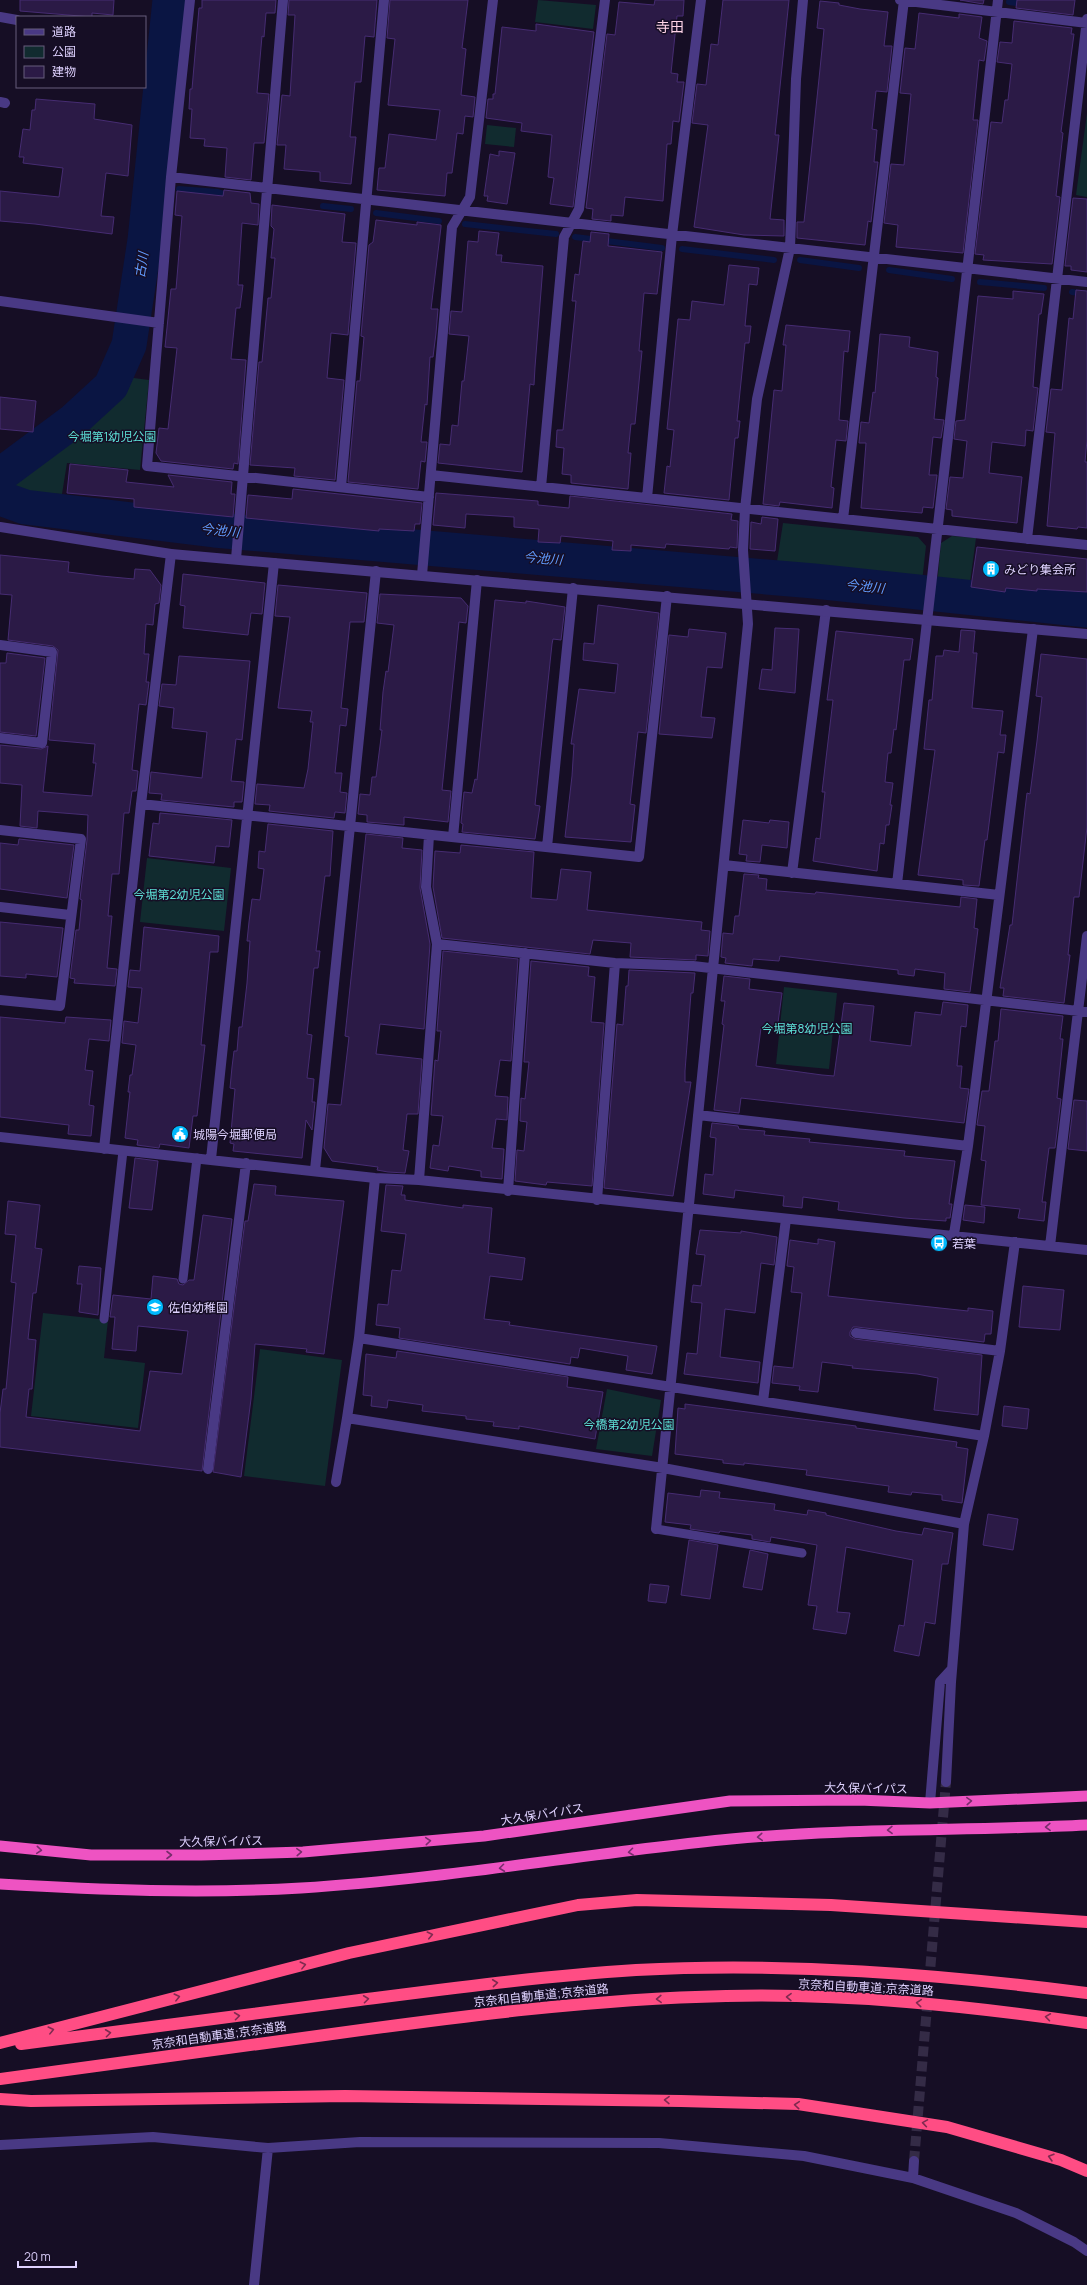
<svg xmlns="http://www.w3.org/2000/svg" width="1087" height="2285" font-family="Manrope,'Noto Sans JP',sans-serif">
<rect width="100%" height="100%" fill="#160e25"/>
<path fill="#112b2f" d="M538,0L596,5L593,29L535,22Z
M1087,113V197L1076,195Z
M487,125L516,128L514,147L485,144Z
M126,377L149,380L140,470L67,463L62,494L18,492L13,485L22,474L107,401Z
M783,523L918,537L926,546L922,582L913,583L776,568Z
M952,536L976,538L969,590L937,586L941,543Z
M147,858L231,868L224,931L140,922Z
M784,987L837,993L829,1069L776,1064Z
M43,1313L108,1320L104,1358L145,1363L138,1428L31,1416Z
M260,1349L342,1360L325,1486L244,1476Z
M607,1389L661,1400L652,1456L596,1449Z"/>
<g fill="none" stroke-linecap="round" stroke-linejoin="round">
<path stroke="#0a1543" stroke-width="6" d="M1009,2L1023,4
M179,189L218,192L230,196
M323,206L351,209
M376,213L439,221
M465,224L556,234
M575,237L662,248
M682,249L774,260
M800,260L859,268
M889,270L952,279
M980,282L1044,288
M1072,292L1087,294"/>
<path stroke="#0a1543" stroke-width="35" d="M0,472L7,470L73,421L111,386L129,345L145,240L170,0
M0,498L25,507L214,530L814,581L1087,610"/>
</g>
<path fill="#2b1a46" stroke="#462c72" d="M20,0H114L113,15L92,13V17L20,11Z
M202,0H276L275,13H266L264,37L262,36L257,93L269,94L264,143H254L251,180L225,177L227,148L204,146L205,139L190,138L192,109H189L190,89H192L199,8H202Z
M289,0H377L374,37L365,36L361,82H355L350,137H356L351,184L320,181V172L284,169L286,145H277L282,95L290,96L295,15H288Z
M390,0H468L462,48L466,49L461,95L475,97L473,117L465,116L463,134L457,133L452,173H447L445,196L377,190L379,168H385L389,134L436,140L440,110L388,105L395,39L387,38Z
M655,0H684L683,16H677L671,73L678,74L677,82H684L679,122L673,121L671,144H667L663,201L625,197L623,216L611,215V221L592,219L593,209L586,208L607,34L615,35L619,2L654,5Z
M723,0H789L775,135H779L770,219L784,220V236L744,235L694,227L708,125L692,123L697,84L706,85L711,44L718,45Z
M960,0H984L983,4Z
M1017,0H1075L1073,15L1016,8Z
M820,1L839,3V5L860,9L888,12L884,46H892L887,92L876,91L872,129L877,130L874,162H878L871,222L868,221L865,245L797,238V222H804L820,69L824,29L817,28Z
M919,13L959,18V14L982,17L979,38L987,41L984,61L979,60L973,120H978L963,253L896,247L898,225L884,223L891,164L904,165L911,94L900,93L905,48L915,49Z
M1014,21L1072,28L1071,34H1074L1061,132L1063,133L1056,196L1060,197L1052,264L983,260L984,255L975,254L991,122L1002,123L1005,100H1008L1012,64L997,62L1000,42L1012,43Z
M536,24L594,32L573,207L550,204L554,178L548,177L552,135L521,131L522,123L486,118L488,99H493V94H495L502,27L536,31Z
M36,99L95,104L94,119L132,125L128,176L106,173L101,216L114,217L112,234L35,224L0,221V191L59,197L63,168L23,163L24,157H19L23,129L30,130L32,110H35Z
M499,151L515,153L507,204L487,201L488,196H484L490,154L499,156Z
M224,190L250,193L251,203L259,204L258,225L242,223L238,285H243L240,308H236L231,359L246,360L238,464L234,463L233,469L161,461L156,453L159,428L168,429L177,348L165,347L171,289H176L178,265L182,216L175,215L177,191L223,196Z
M1073,198L1087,199V272L1071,270V266H1065Z
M272,205L345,214L342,242L356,243L348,335L331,333L327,378L344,380L335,480L294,476L295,468L250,465L259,362H262L268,298H271L275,258H271L274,229L271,226Z
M376,220L417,225V222L441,225V227L431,309H438L436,333L433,357H430L427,405L425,404L421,442H427L425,462L421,461L418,489L348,482L357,381H360L364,337L361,336L369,245L373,242Z
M479,231L499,233L496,255H502L501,262L543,266L535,367L534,385L530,384L522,472L438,463L440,444L450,445L452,425L458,426L462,381H464L469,336L449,334L451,311L462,312L468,241L478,242Z
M591,232L609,234L608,246L662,252L657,294L644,293L639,351H642L635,424H631L628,453H631L628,489L571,483V475L562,474L564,448L556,447L557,430H563L574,322L576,301H572L575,274L579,275L583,241L590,242Z
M729,265L759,268L757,285L749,284L745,326H751L749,343H745L737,421H740L738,438H735L729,500L664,493L667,466L670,467L674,430L667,429L678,319L690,320L692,301L724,305Z
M1076,290L1087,291V440L1085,462H1087V528L1078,527L1077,529L1047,526L1055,433L1046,432L1051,389L1062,390L1069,318L1073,319Z
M1013,291L1044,294L1041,314H1039L1035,360L1033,387L1038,388L1033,431L1026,430L1025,446L992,442L989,473L1022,477L1017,523L952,516V510L946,509L950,477L963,478L967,441L954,439L956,421L965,420L978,296L1013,299Z
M786,325L850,331L848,352L844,351L839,420L848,421L846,441L836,440L831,487L834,488L832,508L780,502L779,506L763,504L774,390L782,391L786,345H783Z
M880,334L910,337L909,347L938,352L936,377L938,378L934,419L944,420L941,438L933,437L929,475H937L933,508L923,507L922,513L861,508L866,443H859L861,422L869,423L873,392L875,393Z
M0,397L36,401L33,432L0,429Z
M70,464L128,470L126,482L174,487L168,475L232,482L231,494H235L233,517L134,507V499L67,493Z
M293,489L422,503L420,524H415L414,531L379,529V531L246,518L248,495L292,499Z
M436,493L538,501V505L569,508L570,496L732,514L731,520L738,521L737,548L730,547L729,549L666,544L665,548L631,545V551L612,550L613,541L561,536L560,543L538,542L539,529L514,527V517L466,514L465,528L433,525Z
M762,517L778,519L775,551L750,549L751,522L761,524Z
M977,547L1087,559V592L1037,589V591L1006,588L1005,592L971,587Z
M0,555L69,562L68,572L101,576L134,579L135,569L150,570L161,585L159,603L155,604L153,625L146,624L144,654H149L146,682H149L146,705L139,704L138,713L132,770L138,771L136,791H132L129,813H124L119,874H112L108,916H112L107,968L117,969L115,986L74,983L75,979L70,978L76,930H79L82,900L80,899L87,840L88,815L38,811L37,828L20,826L22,785L0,783V745L41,749L48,746L43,792L92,796L96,763H93L95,744L49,740L58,650L53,646L8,640L12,595L0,594Z
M183,574L265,583L262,614L251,613L248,635L183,628L185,606L180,605Z
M278,585L367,593L364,622H350L341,708L348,709L346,726L340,725L335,773H342L340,792L347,793L345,813L335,812L334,818L269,811L270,805L255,804L257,784L304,788L308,769L313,722H310L312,711L278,708L290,617L275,616Z
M380,594L461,598L468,606L466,623L459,622L442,790L451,791L448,822L404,817V825L367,822V815L358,814L360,794L370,795L372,777H376L382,730H380L383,692L386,671L388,672L394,625L377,623Z
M495,600L526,603V601L565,607L561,640L553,639L552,644L535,805L540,806L535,839L462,832L463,824L461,823L464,792L472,793L475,779L477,780Z
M598,605L659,613L646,733L638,732L630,804L635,805L631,842L565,837L572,776L574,744H571L579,689L615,693L618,664L583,660L584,643L594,644Z
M775,628L799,629L795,693L759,689L762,669L772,670Z
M689,629L726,633L722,668L707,667L701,717L715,718L712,738L659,734L669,635L688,637Z
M961,630L975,631L973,653H977L972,708L1003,711L1000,735H1006L1004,753L998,752L987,840H985L979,886L963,885V880L918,875L935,750L924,749L929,700H932L936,656H943L944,650L959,652Z
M836,631L913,639L910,660H904L896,730L894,729L891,753H888L885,782L893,783L890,805H892L889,825H886L884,844L880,843L877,871L813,861L816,838L820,839L825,792H822L833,700H827Z
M7,653L45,658L36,736L0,732V663H6Z
M1041,654L1087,659V827L1079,897H1074L1068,955H1070L1064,1003L1003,996L1004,988H1000L1010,925H1012L1025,809L1027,793L1030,794L1037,741L1042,697L1036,696Z
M179,656L250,661L242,740L236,739L231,781L244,782L242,802H234V807L161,800L162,794L149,793L151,772L202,778L207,732L172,728L174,708L159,706L162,684L176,685Z
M160,813L232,820L229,847L216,846L214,863L149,856L153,823L159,824Z
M743,820L769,823L770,820L789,822L787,848L762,845L760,862L746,861L747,855L739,854Z
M268,824L333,831L330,876H325L316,951H320L318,968H314L307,1034L312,1035L307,1078L314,1079L312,1102H315L312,1130L306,1120L302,1158L233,1151L234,1144L230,1143L235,1089L230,1088L232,1067L234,1051H237L239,1027H242L247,983L250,941H247L249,922L252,899L260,900L264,869L258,868L259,851L265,852Z
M366,834L403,838L402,848L422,850L420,888L430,944L424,1029L380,1024L376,1054L422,1059L418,1114H407L403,1150L409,1151L405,1173L388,1172L377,1170L378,1167L332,1161L324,1148L328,1104L341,1105L349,1037L345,1036Z
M19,839L74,845L67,898L0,889V843L18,845Z
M461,845L534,852L531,898L557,900L561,869L591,872L587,910L702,922L701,930L710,931L708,956L696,955V960L630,957L631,943L593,940L590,954L442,938L433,887L435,851L460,853Z
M744,874L759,875L758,878L767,879L766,890L815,894L816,892L960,907L961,897L977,899L974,928L978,929L970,992L944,989L945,973L915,969L914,976L898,974V970L780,956L779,961L753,959L752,966L725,963L726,958L721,957L723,933L733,934L735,916H739Z
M0,922L63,928L57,977L26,974V978L0,976Z
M144,927L219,936L218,952H210L201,1045H205L197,1116H193L189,1148L160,1144L159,1148L137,1145L138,1140L125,1138L130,1092H128L130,1075H132L136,1045L122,1043L124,1021L138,1023L142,988L128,987L130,970L140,971Z
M443,951L518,959L511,1061L500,1060L495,1096L508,1097L507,1120L496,1119L492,1148L504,1149L502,1179L481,1177V1171L449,1166L448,1171L430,1168L433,1145L439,1146L443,1116L431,1115L435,1060L438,1061L441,1031H437Z
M531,961L589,967L588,976L595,977L591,1022L604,1023L592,1186L547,1182L546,1185L515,1181L517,1150L524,1151L527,1122L520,1121L521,1098L525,1099L529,1062H524Z
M629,970L695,973L693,993H691L685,1071V1082H691L673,1196L604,1188L617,1024L623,1025L626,986H628Z
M724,976L750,979L749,989L782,993L777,1030L761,1028L756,1066L822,1075L834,1076L844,1003L874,1006L870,1041L911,1046L915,1012L941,1015L943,1002L968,1005L966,1027L961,1026L957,1066H962L960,1088L969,1089L964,1123L741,1098L739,1113L714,1110L724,1025L722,1024L725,1001H721Z
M1001,1009L1063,1016L1060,1039H1063L1057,1098L1061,1099L1055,1148H1049L1042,1202H1046L1044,1221L1018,1218L1020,1209L981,1205L986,1161L981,1160L985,1126L977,1125L982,1091H989L995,1041H998Z
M0,1017L65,1023L66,1017L111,1020L109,1041L89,1039L85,1070L93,1071L89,1105L94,1106L91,1136L68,1134L69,1125L0,1117Z
M1074,1100L1087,1101V1151L1068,1149Z
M712,1123L738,1126L739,1129L765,1131L764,1135L810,1139L809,1142L905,1151L904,1156L955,1161L949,1204H952L950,1218H946V1221L904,1218L838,1210L839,1202L803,1197L802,1208L783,1206L784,1196L735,1190L734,1198L703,1194L705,1174L713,1175L716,1138L710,1137Z
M135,1158L158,1161L152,1210L129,1208Z
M254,1184L276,1186L275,1195L344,1201L324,1354L306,1352L307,1349L255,1344L251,1399L241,1477L213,1472L245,1221H248Z
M386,1185L403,1186L401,1195H405V1200L463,1208V1205L492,1208L488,1253L525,1258L522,1280L490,1276L484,1319L510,1322L509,1325L657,1346L652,1374L626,1370L628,1356L580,1348L578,1358L571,1357L570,1364L399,1338L400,1328L376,1325L378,1304L388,1305L392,1270L401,1271L406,1234L381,1231Z
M8,1201L40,1205L35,1248L42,1249L36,1293H33L28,1339L36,1340L32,1389H29L26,1417L140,1431L150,1371L182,1374L188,1331L138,1326L136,1351L112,1349L115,1317H110L113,1295L151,1299L153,1276L177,1279L179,1284L183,1285L189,1280H194L203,1215L232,1219L202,1471L0,1447V1413L3,1389H6L16,1283L11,1282L16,1235L5,1234Z
M965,1205L985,1207L984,1223L963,1220Z
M700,1230L741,1233V1231L777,1237L774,1265L761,1263L755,1313L725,1309L720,1357L760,1362L758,1383L684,1374L687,1353L697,1354L702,1303L691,1302L693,1285L701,1286L705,1255L696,1254Z
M818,1239L835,1242L828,1296L968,1311V1308L993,1311L991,1334H985L984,1342L857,1327H853L850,1332V1336L855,1339L982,1355L978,1415L934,1410L938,1378L917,1374L852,1368L853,1366L822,1362L818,1392L799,1390L800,1386L772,1383L774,1366L793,1368L802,1293L791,1292L794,1267L787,1266L790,1240L818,1244Z
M79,1266L101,1268L98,1315L79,1312L82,1284H77Z
M1023,1286L1064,1290L1060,1330L1019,1327Z
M397,1351L568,1377L567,1387L603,1392L595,1439L519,1426V1429L493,1426L494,1422L466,1419V1416L422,1411L423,1405L388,1400L387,1408L371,1406L372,1396L363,1395L366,1354L396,1358Z
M685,1404L856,1426V1428L957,1442L956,1447L968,1449L962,1503L942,1500V1495L912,1492L911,1495L888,1492L889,1486L806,1475L807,1470L744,1463V1465L723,1463V1460L675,1454L678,1408L685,1409Z
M1004,1406L1029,1409L1027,1429L1002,1426Z
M701,1490L720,1492L719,1498L775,1504L774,1510L807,1515L808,1510L826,1513V1515L896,1531L922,1535L924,1528L953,1533L948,1564H942L935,1624L925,1622L919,1656L894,1651L899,1625L904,1626L913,1560L846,1547L837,1612L850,1613L846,1634L813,1629L817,1606L808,1605L817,1545L771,1537L770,1542L752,1539V1535L720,1531L719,1533L690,1529L691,1525L665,1522L668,1493L700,1497Z
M988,1514L1018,1519L1013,1550L983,1545Z
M689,1540L718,1545L710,1599L681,1595Z
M750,1550L768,1554L762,1590L743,1587Z
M650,1584L669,1586L666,1603L648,1601Z"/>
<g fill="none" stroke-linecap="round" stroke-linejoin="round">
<path stroke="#342b46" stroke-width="10" stroke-dasharray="10 5" stroke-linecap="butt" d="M914,2161L946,1782"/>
<path stroke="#493984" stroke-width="9" d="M183,1279L197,1158
M104,1319L123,1151
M656,1529L802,1553"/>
<path stroke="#493984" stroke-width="10" d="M190,0L171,177L147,466L429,497
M900,0L1087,23
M0,17L17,20
M0,102L5,103
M171,177L1087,282
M0,301L159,323
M431,475L1087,545
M341,487L384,0
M541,487L564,237L579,209L605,0
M647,498L672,235L701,0
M843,519L904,0
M1027,539L1087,19
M236,559L283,0
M422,575L452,227L470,197L493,0
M0,645L52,652L42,743L0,738
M141,804L639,857L667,596
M0,830L81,839L60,1006L0,1000
M453,837L477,580
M547,847L573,588
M724,865L999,895
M792,873L826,610
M897,884L998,0
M0,907L70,915
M437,944L615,963L693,966L1087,1012
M698,1115L968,1146
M0,1137L375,1178L419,1180L1087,1250
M104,1149L141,804L171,554
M211,1159L274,563
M315,1170L376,571
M375,1178L359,1338L347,1418L663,1468L964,1524
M419,1180L437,944L426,887L429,835
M508,1191L525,953
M597,1200L615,963
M954,1234L968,1146L1033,629
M1050,1246L1087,936
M856,1333L1000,1351
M359,1338L984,1436
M763,1401L786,1219
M208,1469L246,1163
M336,1482L347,1418
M656,1529L748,624L743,550L745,509L757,399L790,248L796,79L803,0
M946,1782L951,1682L964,1524L984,1436L1000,1351L1015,1242
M930,1803L940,1682L952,1669
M0,2145L153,2137L268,2148L360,2142L659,2143L804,2156L913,2178L1016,2213L1074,2242L1087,2251
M913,2178L914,2161
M254,2285L268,2148"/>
<path stroke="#493984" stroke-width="10" d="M0,527L171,554L1087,634"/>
<path stroke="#ee53c2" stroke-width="11" d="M0,1846L91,1855H201L303,1852L484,1836L730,1801L859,1800L930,1803L1087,1796
M0,1884C100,1890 201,1894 301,1888C445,1879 588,1853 731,1839C850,1828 968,1831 1087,1825"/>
<path stroke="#ff4d84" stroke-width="12" d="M0,2043L349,1953L578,1905L637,1900L831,1905L1087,1922
M21,2044C131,2030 242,2015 352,2001C446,1989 541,1976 636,1970C787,1962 937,1974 1087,1993
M0,2079C111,2064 221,2049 332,2034C463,2016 593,1999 726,1996C846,1993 968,2006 1087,2023
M0,2099L31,2101L345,2096L681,2101L798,2104L947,2127L1061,2160L1087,2171"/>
</g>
<defs><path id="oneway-chevron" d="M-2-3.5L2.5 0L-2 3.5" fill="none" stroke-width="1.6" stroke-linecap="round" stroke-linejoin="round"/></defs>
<g stroke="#772d6c">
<use href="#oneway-chevron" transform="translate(969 1801) rotate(-3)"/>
<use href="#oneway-chevron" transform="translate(1048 1827) rotate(178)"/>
<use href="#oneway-chevron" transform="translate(890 1830) rotate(179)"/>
<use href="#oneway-chevron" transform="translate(760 1837) rotate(176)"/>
<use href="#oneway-chevron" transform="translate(428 1841) rotate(-5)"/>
<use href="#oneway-chevron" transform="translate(39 1850) rotate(5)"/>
<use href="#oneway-chevron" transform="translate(299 1852) rotate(-3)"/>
<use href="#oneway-chevron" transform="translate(631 1852) rotate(173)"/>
<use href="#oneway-chevron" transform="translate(169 1855)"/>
<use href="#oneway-chevron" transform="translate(502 1868) rotate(173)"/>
</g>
<g stroke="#7f2a50">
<use href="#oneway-chevron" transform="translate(430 1935) rotate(-13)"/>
<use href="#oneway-chevron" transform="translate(303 1965) rotate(-14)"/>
<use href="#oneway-chevron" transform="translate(495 1983) rotate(-6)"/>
<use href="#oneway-chevron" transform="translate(177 1997) rotate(-14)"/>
<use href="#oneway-chevron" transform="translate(789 1997) rotate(-179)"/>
<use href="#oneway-chevron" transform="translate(366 1999) rotate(-7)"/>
<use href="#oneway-chevron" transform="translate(659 1999) rotate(178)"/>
<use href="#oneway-chevron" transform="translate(919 2003) rotate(-175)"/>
<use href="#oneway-chevron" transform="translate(237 2016) rotate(-7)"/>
<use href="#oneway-chevron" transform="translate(1048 2017) rotate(-172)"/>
<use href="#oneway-chevron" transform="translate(51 2030) rotate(-14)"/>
<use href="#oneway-chevron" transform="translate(108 2033) rotate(-7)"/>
<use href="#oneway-chevron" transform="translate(667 2100) rotate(-179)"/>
<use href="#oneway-chevron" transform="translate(797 2105) rotate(-175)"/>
<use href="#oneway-chevron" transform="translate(925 2123) rotate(-171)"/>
<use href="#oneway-chevron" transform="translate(1051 2157) rotate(-164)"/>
</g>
<defs>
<g id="building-disc" transform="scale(0.9)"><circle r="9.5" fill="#00b9fd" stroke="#160e25"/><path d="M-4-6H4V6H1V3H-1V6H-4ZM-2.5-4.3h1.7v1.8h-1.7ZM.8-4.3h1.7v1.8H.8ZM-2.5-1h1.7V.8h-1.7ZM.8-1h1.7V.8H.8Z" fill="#fff"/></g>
<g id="civic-disc" transform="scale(0.9)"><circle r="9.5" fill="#00b9fd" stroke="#160e25"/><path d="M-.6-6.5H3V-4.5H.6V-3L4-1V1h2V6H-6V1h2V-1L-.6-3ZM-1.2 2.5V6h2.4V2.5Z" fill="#fff"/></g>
<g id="bus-disc" transform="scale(0.9)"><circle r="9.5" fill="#00b9fd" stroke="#160e25"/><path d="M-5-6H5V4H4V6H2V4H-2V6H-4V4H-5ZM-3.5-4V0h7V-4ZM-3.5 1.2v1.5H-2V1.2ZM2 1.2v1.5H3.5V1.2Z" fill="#fff"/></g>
<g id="school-disc" transform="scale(0.9)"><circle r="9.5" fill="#00b9fd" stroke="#160e25"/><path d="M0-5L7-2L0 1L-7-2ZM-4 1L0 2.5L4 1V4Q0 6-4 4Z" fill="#fff"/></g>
</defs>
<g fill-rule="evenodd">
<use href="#building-disc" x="991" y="569"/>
<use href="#civic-disc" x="180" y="1134"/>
<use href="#bus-disc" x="939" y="1243"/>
<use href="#school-disc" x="155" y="1307"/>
</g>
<g text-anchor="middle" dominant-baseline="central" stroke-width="3" stroke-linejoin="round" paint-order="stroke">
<g font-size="12" fill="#5de0d6" stroke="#160e25">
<text x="112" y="436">今堀第1幼児公園</text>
<text x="179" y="894">今堀第2幼児公園</text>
<text x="807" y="1028">今堀第8幼児公園</text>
<text x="629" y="1424">今橋第2幼児公園</text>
</g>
<g font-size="12" fill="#dfd2ff" stroke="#160e25" text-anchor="start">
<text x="1004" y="569">みどり集会所</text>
<text x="193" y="1134">城陽今堀郵便局</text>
<text x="952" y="1243">若葉</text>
<text x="168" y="1307">佐伯幼稚園</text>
</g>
<g font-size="12" fill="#dfd2ff" stroke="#160e25">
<text transform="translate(866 1788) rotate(1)">大久保バイパス</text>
<text transform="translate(542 1814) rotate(-9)">大久保バイパス</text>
<text transform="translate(221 1841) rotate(-1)">大久保バイパス</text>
<text transform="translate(866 1987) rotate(3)">京奈和自動車道;京奈道路</text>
<text transform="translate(541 1995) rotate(-6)">京奈和自動車道;京奈道路</text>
<text transform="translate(219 2035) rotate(-8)">京奈和自動車道;京奈道路</text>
</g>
<g font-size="13" font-style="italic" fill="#609bff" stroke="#160e25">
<text transform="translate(141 265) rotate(-81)">古川</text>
<text transform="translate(220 530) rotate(6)">今池川</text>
<text transform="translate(543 558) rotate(5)">今池川</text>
<text transform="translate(865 586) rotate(6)">今池川</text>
</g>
<g font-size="14" fill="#ffd4e8" stroke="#160e25">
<text x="670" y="26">寺田</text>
</g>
</g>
<rect x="16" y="16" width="130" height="72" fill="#160e25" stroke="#665c7c"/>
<rect x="24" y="29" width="20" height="6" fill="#493984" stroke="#665c7c"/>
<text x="52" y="36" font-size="12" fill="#dfd2ff">道路</text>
<rect x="24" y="46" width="20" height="12" fill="#112b2f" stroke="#665c7c"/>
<text x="52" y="56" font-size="12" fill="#dfd2ff">公園</text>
<rect x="24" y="66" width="20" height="12" fill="#2b1a46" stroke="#665c7c"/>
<text x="52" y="76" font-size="12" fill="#dfd2ff">建物</text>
<path d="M18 2261v6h58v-6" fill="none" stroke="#dfd2ff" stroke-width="2"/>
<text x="24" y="2261" font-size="12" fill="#dfd2ff" stroke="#160e25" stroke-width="3" paint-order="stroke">20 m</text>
</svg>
